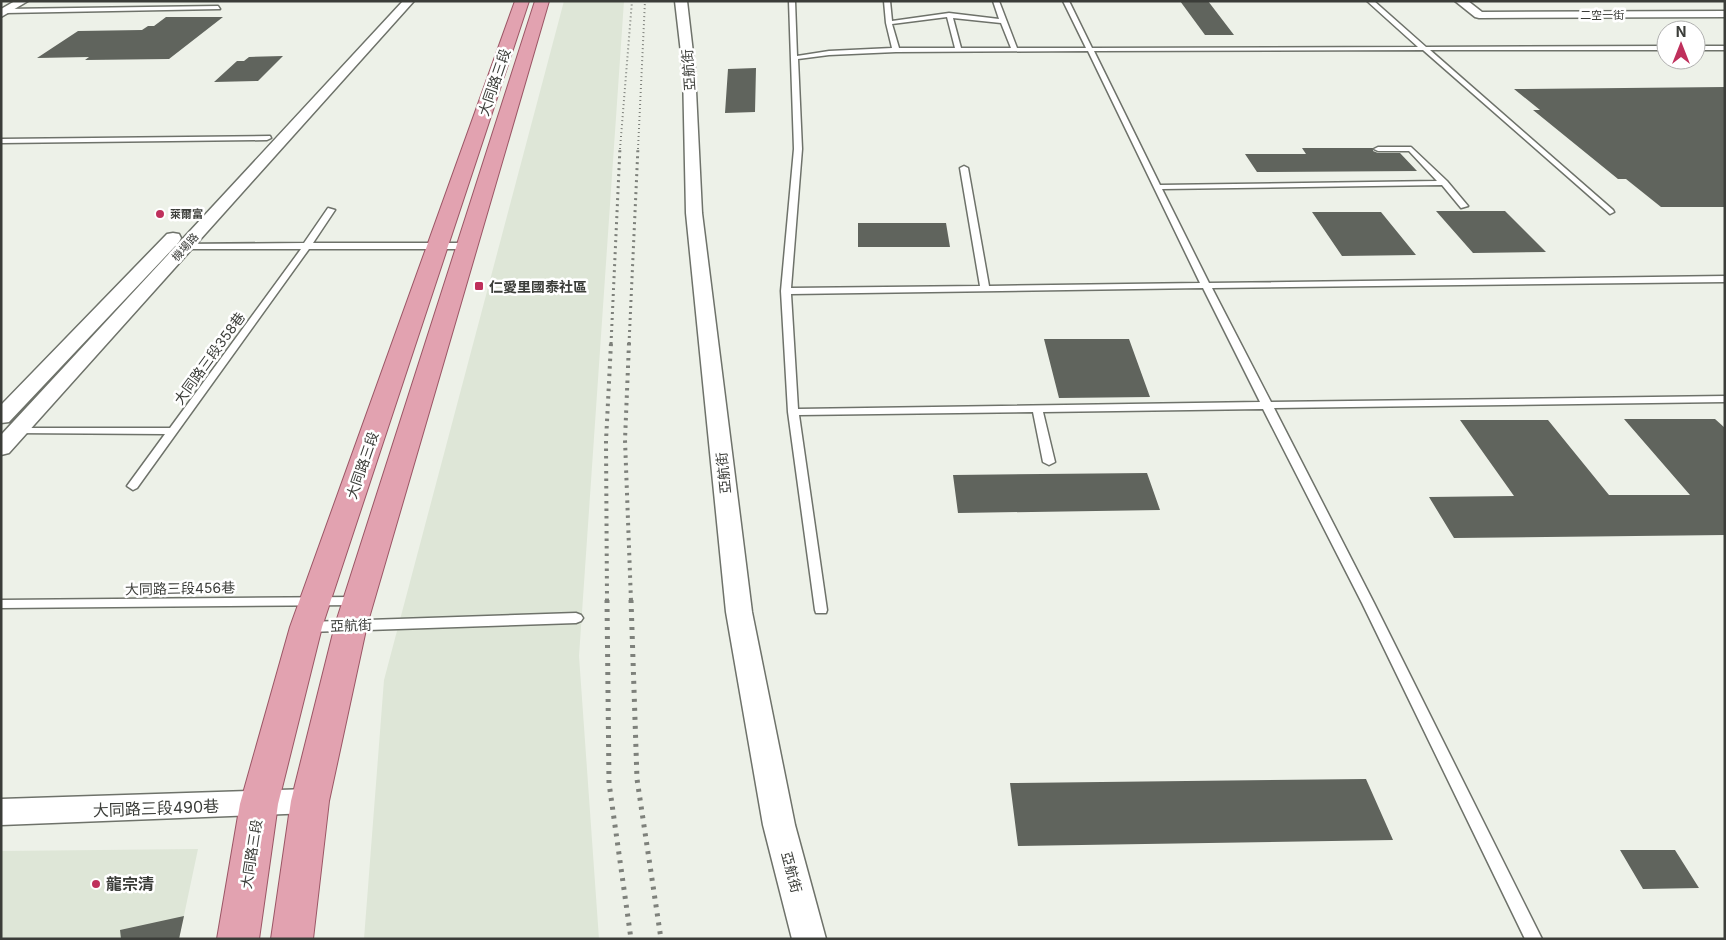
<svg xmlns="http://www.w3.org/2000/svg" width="1726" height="940" font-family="Inter,'Noto Sans TC',sans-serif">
<rect width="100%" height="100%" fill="#edf1e8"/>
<path fill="#dee6d7" d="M564,1H624L579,656L599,939H364L384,680Z
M198,849L179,939H1V851Z"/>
<path fill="#60645d" d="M1180,1H1208L1234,35H1205Z
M166,17H223L169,59L85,60L89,57L37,58L78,31L142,30L148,26H154Z
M283,56L258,81L214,82L237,61H244L249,57Z
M756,68L755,112L725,113L728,69Z
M1725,87V207H1661L1626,179H1618L1533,110H1540L1514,89Z
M1302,148H1373V151L1378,153H1400L1417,171L1257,172L1245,154H1306Z
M1436,211H1505L1546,252L1473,253Z
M1312,212H1381L1416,255L1342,256Z
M858,223H946L950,247H858Z
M1044,339H1129L1150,397L1059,398Z
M1624,419H1715L1725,428V535L1454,538L1429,497L1514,496L1460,420H1548L1609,495H1690Z
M1147,473L1160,510L958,513L953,475Z
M1366,779L1393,840L1018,846L1010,783Z
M1620,850H1675L1699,888L1643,889Z
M184,916L179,939H121L120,930Z"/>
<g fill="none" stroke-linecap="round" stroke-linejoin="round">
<g stroke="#6e726a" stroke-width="3">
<path id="service" d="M789,1H795L797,56L829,51L892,48L886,23L884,1H890L892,21L949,13L999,19L993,1H999L1017,48H1086L1063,1H1069L1092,48L1418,47L1367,1H1374L1426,47L1666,46V50H1430L1613,210L1614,212L1610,214L1423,50L1094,51L1160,185L1437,181L1409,151H1378L1374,149L1378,147H1411L1447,181L1468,206L1461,208L1442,185L1162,189L1209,283L1725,276V282L1212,288L1271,402L1725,396V402L1274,408L1374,603L1542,939H1525L1362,603L1263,409L1043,412L1055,462L1049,465L1043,462L1033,412L799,415L827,610L826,613H816L815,610L788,412L781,291L794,149ZM947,17L955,48H899L892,24ZM953,18L1001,23L1011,48H961ZM1088,51L1200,283L989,286L968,168L964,166L960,168L980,286L791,288L802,149L798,59L829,55L896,52ZM1203,288L1260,402L798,409L791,294Z
M218,6L220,9L5,13L2,11L5,9Z
M1696,46H1725V50H1696Z
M270,136L271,138L267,140L1,143V139Z
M328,208L335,210L313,243H466L470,246L466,249H309L137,488L133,490L127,486L165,434L12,433L11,431L16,428H170L301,249H179L175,246L176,244L304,243Z
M357,597L362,598L363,601L362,604L357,605L1,608V600Z
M576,613L581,615L583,618L581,621L576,623L308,632L303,630L301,627L303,624L308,622Z"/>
</g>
<g stroke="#6e726a" stroke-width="3">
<path id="minor" d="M15,1H28L1,17V9Z
M403,1H414L9,453L1,455V435Z
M675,1H687L695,70L702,213L752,612L795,825L826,939H792L763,825L726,612L686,213L683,70Z
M1455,1H1468L1482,12L1725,11V17L1479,18L1475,17Z
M173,233L179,234L181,238L179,242L9,422L1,423V405L167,234Z
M310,789L321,792L325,801L321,810L310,813L1,825V799Z"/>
</g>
<g stroke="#9b5665" stroke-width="2">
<path id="primary" d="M515,1H529L322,627L278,804L259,939H217L240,804L290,627Z
M535,1H549L367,625L329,801L313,939H271L291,801L335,625Z"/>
</g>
<use href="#service" fill="#fff" fill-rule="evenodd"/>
<use href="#minor" fill="#fff" fill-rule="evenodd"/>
<use href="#primary" fill="#e2a2b0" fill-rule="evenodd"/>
<path stroke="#7e817b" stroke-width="2" stroke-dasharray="1 3" stroke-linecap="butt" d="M620,149L632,1
M638,149L645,1"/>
<path stroke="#7e817b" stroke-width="3" stroke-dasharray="2 4" stroke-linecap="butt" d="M611,344L620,147
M629,344L638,147"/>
<path stroke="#7e817b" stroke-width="4" stroke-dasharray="2.5 5" stroke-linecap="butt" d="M629,343L625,440L631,601
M607,601L606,441L611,343"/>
<path stroke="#7e817b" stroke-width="5" stroke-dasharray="3 6" stroke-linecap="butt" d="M607,600L609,783L631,939
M631,600L637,779L661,939"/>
</g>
<g fill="#bf305c" stroke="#fff" stroke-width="2">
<circle cx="160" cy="214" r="5"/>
<rect x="474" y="281" width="10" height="10" rx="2.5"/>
<circle cx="96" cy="884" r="5"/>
</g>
<g text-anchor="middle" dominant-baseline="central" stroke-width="5" stroke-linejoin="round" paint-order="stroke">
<g font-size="11" fill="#3b3d39" stroke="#fff">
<text x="1602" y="15">二空一街</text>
<text transform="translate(185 247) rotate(-48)">機場路</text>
</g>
<g font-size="11" font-weight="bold" fill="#3b3d39" stroke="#fff" text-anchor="start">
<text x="170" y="214">萊爾富</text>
</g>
<g font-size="14" fill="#3b3d39" stroke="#fff">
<text transform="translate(688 70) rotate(-94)">亞航街</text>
<text transform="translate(494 82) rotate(-71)">大同路三段</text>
<text transform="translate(209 358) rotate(-54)">大同路三段358巷</text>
<text transform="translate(362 465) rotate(-71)">大同路三段</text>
<text transform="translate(723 473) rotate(-96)">亞航街</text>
<text transform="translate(180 588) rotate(-1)">大同路三段456巷</text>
<text transform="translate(351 625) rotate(-2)">亞航街</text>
<text transform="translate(251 854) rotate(-81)">大同路三段</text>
<text transform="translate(792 872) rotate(75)">亞航街</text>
</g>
<g font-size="14" font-weight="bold" fill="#3b3d39" stroke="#fff" text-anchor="start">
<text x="489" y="286">仁愛里國泰社區</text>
</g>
<g font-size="16" fill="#3b3d39" stroke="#fff">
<text transform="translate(156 808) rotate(-2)">大同路三段490巷</text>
</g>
<g font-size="16" font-weight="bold" fill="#3b3d39" stroke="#fff" text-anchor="start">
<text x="106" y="884">龍宗清</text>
</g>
</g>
<rect width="1726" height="940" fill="none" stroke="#3b3d39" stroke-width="5"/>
<g transform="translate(1681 45)"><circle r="24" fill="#ffffff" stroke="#b1b1b0"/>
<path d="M0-4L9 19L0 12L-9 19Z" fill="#bf305c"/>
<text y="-8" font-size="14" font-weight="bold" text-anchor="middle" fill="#3b3d39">N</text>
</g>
</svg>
